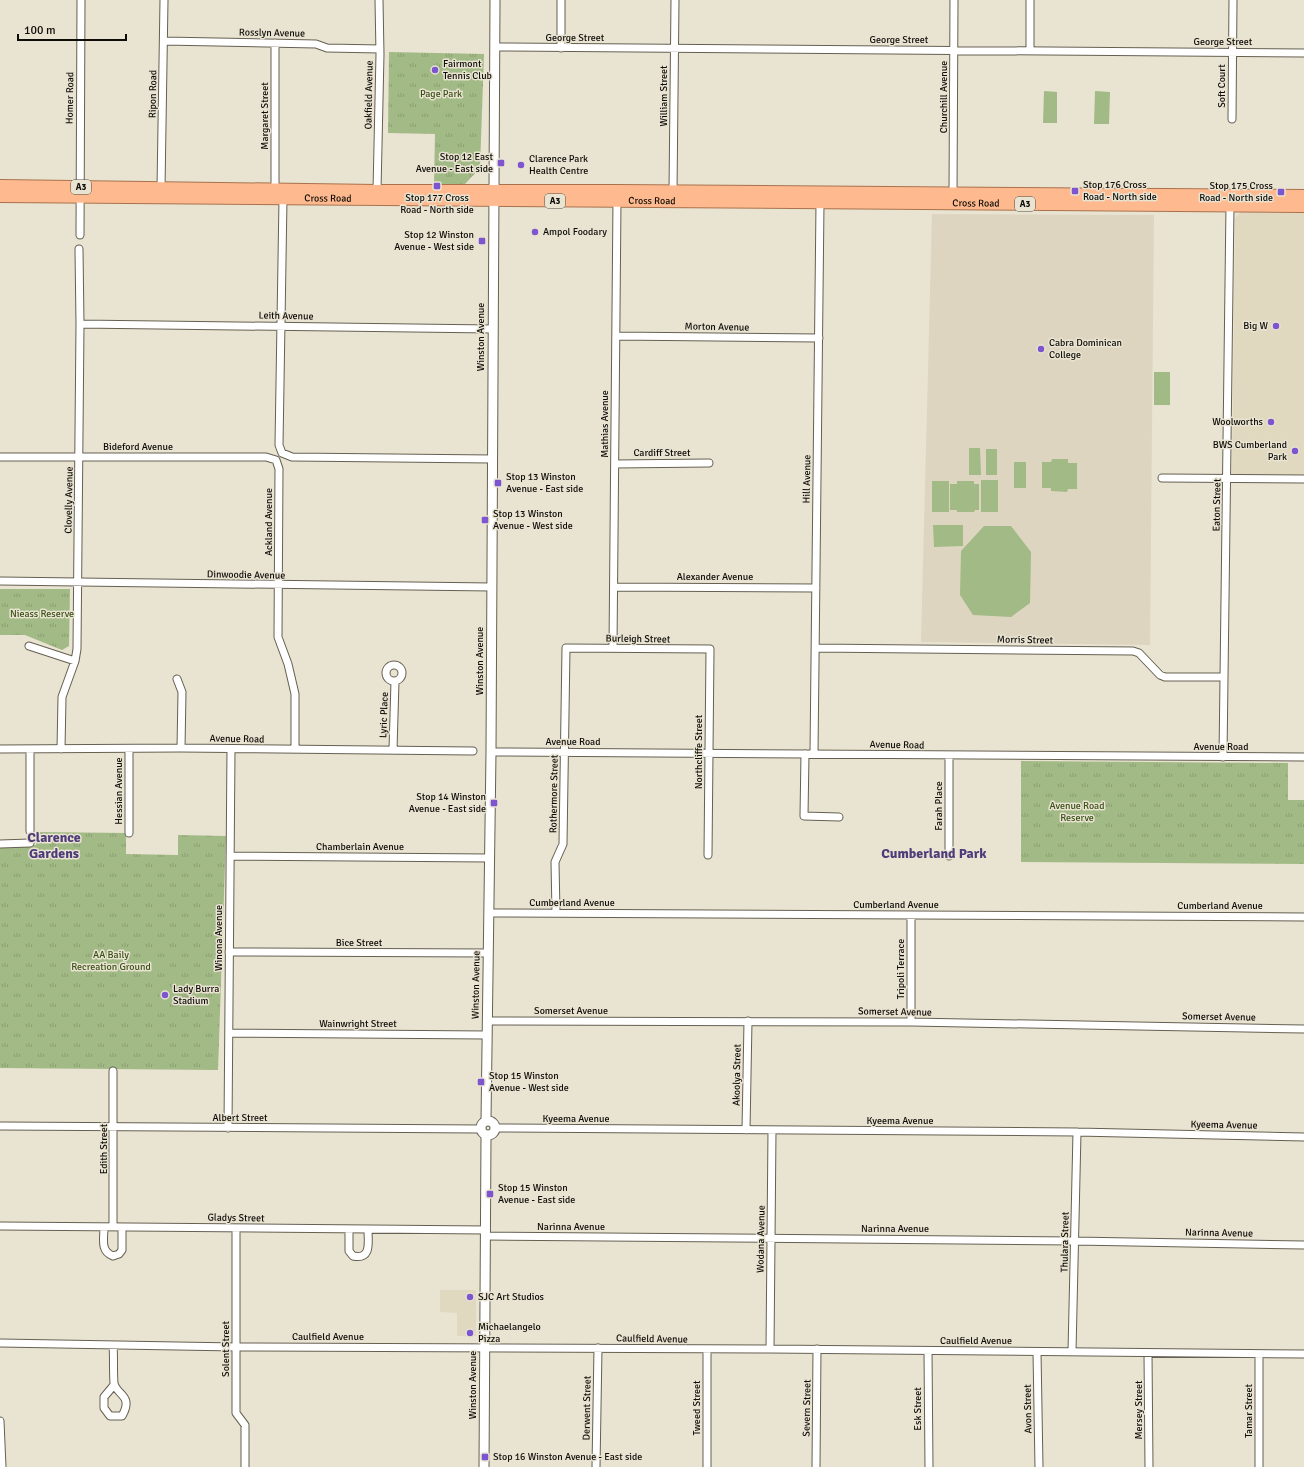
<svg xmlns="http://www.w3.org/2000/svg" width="1304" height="1467" font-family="Signika,sans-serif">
<defs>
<pattern id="park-tufts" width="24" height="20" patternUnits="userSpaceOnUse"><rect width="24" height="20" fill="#a2ba85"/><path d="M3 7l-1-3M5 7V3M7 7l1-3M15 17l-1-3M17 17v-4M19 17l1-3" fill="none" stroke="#8a9f71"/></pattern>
</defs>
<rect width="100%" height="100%" fill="#e9e3d2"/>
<path fill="#e0d8bf" d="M1241,212L1304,213V476L1239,477L1232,473L1235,218Z
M440,1290H476V1336H457V1313L440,1312Z"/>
<path fill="#ded5c0" d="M932,214L1154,215L1150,645L921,642Z"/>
<path fill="#a2ba85" d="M1044,91L1057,92V123H1043Z
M1095,91L1110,92L1109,124H1094Z
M1154,372H1170V405H1154Z
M969,448H980L981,475H969Z
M986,449H997V475H986Z
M1052,459H1068V463H1077V489H1068L1067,492L1051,491V488H1042V462H1051Z
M1014,462H1026V488H1014Z
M981,480H998V512H981Z
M932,481H949V512H932Z
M957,481H974V484H979V510H975L974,512H957V510H950V484H957Z
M933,525H963V546L934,547Z
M984,526H1011L1031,552L1030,603L1011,617L973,615L960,595L961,551Z"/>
<path fill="url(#park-tufts)" d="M389,52L484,54L480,168L464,185L434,184L435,134L388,133Z
M0,589H70L69,646L62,650L25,635H0Z
M1021,761L1288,763V800H1304V864L1021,862Z
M37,832L126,833V854L178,855V835L226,836L218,1070L0,1068V845H36Z"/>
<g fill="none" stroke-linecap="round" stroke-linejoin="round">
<g stroke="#656051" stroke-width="9">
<path id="minor" d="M164,41L316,44L327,48L380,49
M495,47L1304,53
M561,48V0
M1030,51V0
M1232,119L1233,0
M161,188L164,0
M275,189V43
M377,191L380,54L379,0
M673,192L675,0
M953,194L954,0
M283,199L279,445L282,453L292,457L492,459
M80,235L81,0
M80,324L492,329
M616,336L819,338
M0,457H266L276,460L279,469L278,637L288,664L295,694V749
M615,464L709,463
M1162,478L1304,479
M0,581L491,587
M614,587L816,588
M29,646L75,661
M613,648L617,200
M816,648L1133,651L1139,653L1160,675L1165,677H1224
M386 673a8 8 0 1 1 16 0a8 8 0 1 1-16 0Z
M177,679L182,692L181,748
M0,749L181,748L473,751
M30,749V831
M61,749L62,697L75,661L77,649L80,324L79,249
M393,750L395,681
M491,752L1304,757
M805,754L804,816L839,817
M814,754L820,203
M1223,757L1230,205
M129,833V749
M0,844L30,843
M230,856L489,858
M949,856V755
M489,913L1304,917
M556,913L555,862L563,844L566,648L710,649L708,855
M229,952L488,953
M487,1021L911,1022L1304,1029
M911,1022V915
M229,1033L487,1035
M0,1126L480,1129
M228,1128L231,749
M495,1128L1077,1132L1304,1137
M746,1130L748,1021
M0,1226L486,1230
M104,1227C104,1239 100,1251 113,1256L119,1254L122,1250V1227
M113,1227V1071
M236,1228V1413L245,1425V1467
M349,1229V1251L353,1256C372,1260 368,1242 368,1230
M486,1236L1075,1241L1304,1245
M0,1343L236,1347L770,1349L1304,1354
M113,1345C114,1357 113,1370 114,1383C116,1395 134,1395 122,1416H110L104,1408V1397L114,1385
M707,1349V1467
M770,1349L772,1130
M928,1351L929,1467
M1037,1352L1039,1467
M1072,1352L1077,1132
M1148,1353L1149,1467
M1259,1354V1467
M0,1421L2,1467
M596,1467L598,1348
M816,1467L817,1349"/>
</g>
<g stroke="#656051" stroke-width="11">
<path id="tertiary" d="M481 1128a7 7 0 1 1 14 0a7 7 0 1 1-14 0Z
M486,1121L491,752L495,0
M484,1467L486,1136"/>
</g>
<g stroke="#a9724d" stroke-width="14">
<g id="trunk">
<path d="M0,186L377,191H617L1304,196"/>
<path id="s1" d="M0,196L1304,206"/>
</g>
</g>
<use href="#minor" stroke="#fff" stroke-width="7"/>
<use href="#tertiary" stroke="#fff" stroke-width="9"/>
<use href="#trunk" stroke="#feba8e" stroke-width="12"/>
</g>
<g fill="#7c55cf" stroke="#e9e3d2" stroke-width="1.5">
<circle cx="435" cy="70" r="4"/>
<rect x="497" y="159" width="8" height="8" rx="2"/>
<circle cx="521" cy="165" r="4"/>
<rect x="433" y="182" width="8" height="8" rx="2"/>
<rect x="1071" y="187" width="8" height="8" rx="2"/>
<rect x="1277" y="188" width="8" height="8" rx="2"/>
<circle cx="535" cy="232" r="4"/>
<rect x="478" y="237" width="8" height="8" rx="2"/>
<circle cx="1276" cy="326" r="4"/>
<circle cx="1041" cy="349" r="4"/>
<circle cx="1271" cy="422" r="4"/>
<circle cx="1295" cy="451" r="4"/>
<rect x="494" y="479" width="8" height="8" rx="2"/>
<rect x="481" y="516" width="8" height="8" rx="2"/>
<rect x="490" y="799" width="8" height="8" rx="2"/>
<circle cx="165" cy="995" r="4"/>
<rect x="477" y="1078" width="8" height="8" rx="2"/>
<rect x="486" y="1190" width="8" height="8" rx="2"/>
<circle cx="470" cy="1297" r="4"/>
<circle cx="470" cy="1333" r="4"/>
<rect x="481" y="1453" width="8" height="8" rx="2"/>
</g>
<g text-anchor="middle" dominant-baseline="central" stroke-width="3" stroke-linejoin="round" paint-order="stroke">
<g fill="#e9e3d2" stroke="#504c44" stroke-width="1">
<rect x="71" y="180" width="20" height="14" rx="3"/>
<rect x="545" y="194" width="20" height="14" rx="3"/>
<rect x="1015" y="197" width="20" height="14" rx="3"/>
</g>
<g font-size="9" font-weight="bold" fill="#0e0c07">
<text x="81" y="187">A3</text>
<text x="555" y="201">A3</text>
<text x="1025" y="204">A3</text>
</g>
<g font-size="10" fill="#0e0c07" stroke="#e9e3d2">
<text transform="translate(272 33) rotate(1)">Rosslyn Avenue</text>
<text x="575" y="38">George Street</text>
<text x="899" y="40">George Street</text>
<text x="1223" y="42">George Street</text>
<text transform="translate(1222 86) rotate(-90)">Soft Court</text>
<text transform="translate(153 94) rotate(-89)">Ripon Road</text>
<text transform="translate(369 95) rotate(-89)">Oakfield Avenue</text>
<text transform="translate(664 96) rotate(-90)">William Street</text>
<text transform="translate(944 97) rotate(-90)">Churchill Avenue</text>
<text transform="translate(70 98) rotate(-89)">Homer Road</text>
<text transform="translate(265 116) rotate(-90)">Margaret Street</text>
<text stroke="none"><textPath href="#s1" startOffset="328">Cross Road</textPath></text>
<text stroke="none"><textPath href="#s1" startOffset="652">Cross Road</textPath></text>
<text stroke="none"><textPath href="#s1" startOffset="976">Cross Road</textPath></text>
<text transform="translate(286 316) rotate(1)">Leith Avenue</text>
<text transform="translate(717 327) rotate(1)">Morton Avenue</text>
<text transform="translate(481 337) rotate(-90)">Winston Avenue</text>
<text transform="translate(605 424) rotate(-90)">Mathias Avenue</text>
<text x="138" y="447">Bideford Avenue</text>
<text x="662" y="453">Cardiff Street</text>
<text transform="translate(807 479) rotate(-89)">Hill Avenue</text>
<text transform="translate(69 500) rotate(-89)">Clovelly Avenue</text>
<text transform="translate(1217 505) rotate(-89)">Eaton Street</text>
<text transform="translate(269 522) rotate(-90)">Ackland Avenue</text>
<text transform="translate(246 575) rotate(1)">Dinwoodie Avenue</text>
<text x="715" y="577">Alexander Avenue</text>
<text transform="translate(638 639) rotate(1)">Burleigh Street</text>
<text transform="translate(1025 640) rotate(1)">Morris Street</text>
<text transform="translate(480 661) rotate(-90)">Winston Avenue</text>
<text transform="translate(384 715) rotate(-88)">Lyric Place</text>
<text transform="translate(237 739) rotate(1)">Avenue Road</text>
<text x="573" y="742">Avenue Road</text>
<text transform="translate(897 745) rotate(1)">Avenue Road</text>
<text x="1221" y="747">Avenue Road</text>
<text transform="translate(699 752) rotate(-90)">Northcliffe Street</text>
<text transform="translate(119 791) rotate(-90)">Hessian Avenue</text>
<text transform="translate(554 794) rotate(-89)">Rothermore Street</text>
<text transform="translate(939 806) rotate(-90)">Farah Place</text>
<text x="360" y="847">Chamberlain Avenue</text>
<text x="572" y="903">Cumberland Avenue</text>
<text x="896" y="905">Cumberland Avenue</text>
<text x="1220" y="906">Cumberland Avenue</text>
<text transform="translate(219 938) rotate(-90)">Winona Avenue</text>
<text x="359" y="943">Bice Street</text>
<text transform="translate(901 969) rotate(-90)">Tripoli Terrace</text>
<text transform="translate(476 985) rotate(-89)">Winston Avenue</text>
<text x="571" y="1011">Somerset Avenue</text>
<text transform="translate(895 1012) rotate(1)">Somerset Avenue</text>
<text transform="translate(1219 1017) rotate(1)">Somerset Avenue</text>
<text x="358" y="1024">Wainwright Street</text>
<text transform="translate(737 1075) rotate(-89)">Akoolya Street</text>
<text x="240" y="1118">Albert Street</text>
<text x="576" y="1119">Kyeema Avenue</text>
<text x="900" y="1121">Kyeema Avenue</text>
<text transform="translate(1224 1125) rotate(1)">Kyeema Avenue</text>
<text transform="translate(104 1149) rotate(-90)">Edith Street</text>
<text transform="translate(236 1218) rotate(1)">Gladys Street</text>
<text x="571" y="1227">Narinna Avenue</text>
<text x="895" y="1229">Narinna Avenue</text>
<text transform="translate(1219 1233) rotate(1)">Narinna Avenue</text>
<text transform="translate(761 1239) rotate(-89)">Wodana Avenue</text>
<text transform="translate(1065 1242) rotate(-89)">Thulara Street</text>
<text x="328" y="1337">Caulfield Avenue</text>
<text transform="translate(652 1339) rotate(1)">Caulfield Avenue</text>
<text x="976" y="1341">Caulfield Avenue</text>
<text transform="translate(226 1349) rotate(-90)">Solent Street</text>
<text transform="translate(473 1385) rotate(-90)">Winston Avenue</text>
<text transform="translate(587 1408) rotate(-89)">Derwent Street</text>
<text transform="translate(697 1408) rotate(-90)">Tweed Street</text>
<text transform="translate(807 1408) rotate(-89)">Severn Street</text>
<text transform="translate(918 1409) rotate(-90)">Esk Street</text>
<text transform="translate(1028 1409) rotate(-91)">Avon Street</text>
<text transform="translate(1139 1410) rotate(-90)">Mersey Street</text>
<text transform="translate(1249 1411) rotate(-90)">Tamar Street</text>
</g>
<g font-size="10" fill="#0e0c07" stroke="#e9e3d2" text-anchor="start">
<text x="443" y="64">Fairmont<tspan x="443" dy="12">Tennis Club</tspan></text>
<text x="493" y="157" text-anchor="end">Stop 12 East<tspan x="493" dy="12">Avenue - East side</tspan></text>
<text x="529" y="159">Clarence Park<tspan x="529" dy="12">Health Centre</tspan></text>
<text x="1083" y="185">Stop 176 Cross<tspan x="1083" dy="12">Road - North side</tspan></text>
<text x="1273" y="186" text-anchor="end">Stop 175 Cross<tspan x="1273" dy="12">Road - North side</tspan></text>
<text x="437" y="198" text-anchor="middle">Stop 177 Cross<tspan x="437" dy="12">Road - North side</tspan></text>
<text x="543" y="232">Ampol Foodary</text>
<text x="474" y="235" text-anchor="end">Stop 12 Winston<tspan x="474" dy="12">Avenue - West side</tspan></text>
<text x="1268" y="326" text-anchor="end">Big W</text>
<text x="1049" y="343">Cabra Dominican<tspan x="1049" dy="12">College</tspan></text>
<text x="1263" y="422" text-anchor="end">Woolworths</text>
<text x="1287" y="445" text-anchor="end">BWS Cumberland<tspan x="1287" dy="12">Park</tspan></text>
<text x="506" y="477">Stop 13 Winston<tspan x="506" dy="12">Avenue - East side</tspan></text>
<text x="493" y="514">Stop 13 Winston<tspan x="493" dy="12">Avenue - West side</tspan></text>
<text x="486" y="797" text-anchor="end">Stop 14 Winston<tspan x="486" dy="12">Avenue - East side</tspan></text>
<text x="173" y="989">Lady Burra<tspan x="173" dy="12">Stadium</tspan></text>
<text x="489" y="1076">Stop 15 Winston<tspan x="489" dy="12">Avenue - West side</tspan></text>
<text x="498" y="1188">Stop 15 Winston<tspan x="498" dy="12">Avenue - East side</tspan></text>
<text x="478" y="1297">SJC Art Studios</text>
<text x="478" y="1327">Michaelangelo<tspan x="478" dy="12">Pizza</tspan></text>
<text x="493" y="1457">Stop 16 Winston Avenue - East side</text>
</g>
<g font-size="10" fill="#394f15" stroke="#e9e3d2">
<text x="441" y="94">Page Park</text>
<text x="42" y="614">Nieass Reserve</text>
<text x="1077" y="806">Avenue Road<tspan x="1077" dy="12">Reserve</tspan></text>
<text x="111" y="955">AA Baily<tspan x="111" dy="12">Recreation Ground</tspan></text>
</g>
<g font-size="14" font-weight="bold" fill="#4d3c79" stroke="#e9e3d2">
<text x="54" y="837">Clarence<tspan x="54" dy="16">Gardens</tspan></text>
<text x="934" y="853">Cumberland Park</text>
</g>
</g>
<path d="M18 34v6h108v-6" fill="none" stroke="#0e0c07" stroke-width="2"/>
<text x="24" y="34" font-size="12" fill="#0e0c07" stroke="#e9e3d2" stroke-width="3" paint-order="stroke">100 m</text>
</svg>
